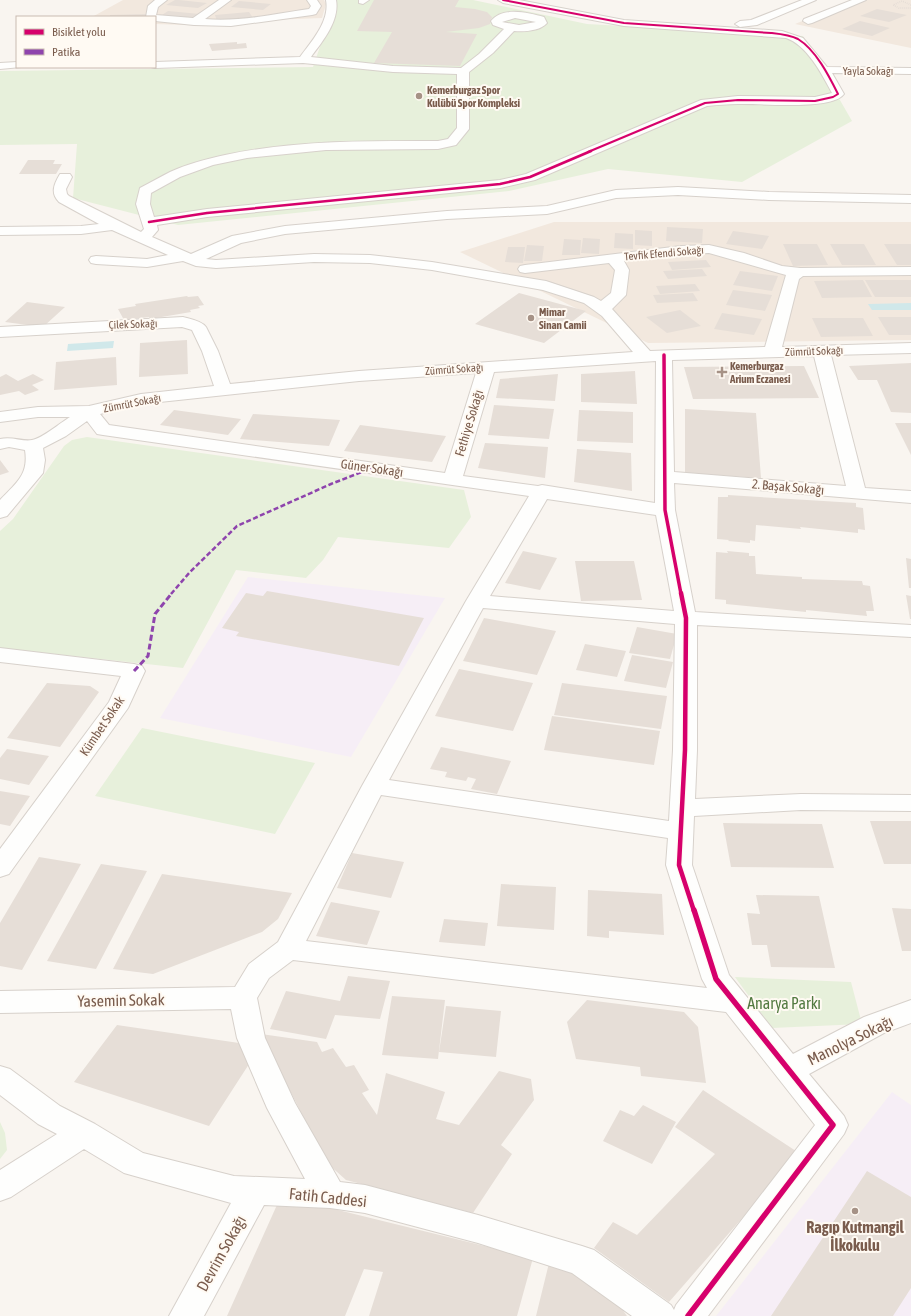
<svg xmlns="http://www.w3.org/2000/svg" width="911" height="1316" font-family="'Asap Condensed',sans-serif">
<rect width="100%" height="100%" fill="#f9f5f0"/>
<path fill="#f2e8de" d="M123,0H324L326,4L322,18L268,20L216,26L155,24V17H92Z
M854,0H911V48L795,24Z
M554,222H911V340L648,343L460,252Z"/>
<path fill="#f6eef6" d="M248,577L445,598L351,757L160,718Z
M892,1092L911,1105V1316H716Z"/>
<path fill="#e7f0db" d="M336,0H473L587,24L803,36L852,121L742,182L608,169L509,191L178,225L73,198L77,144L0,145V71L313,67Z
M87,437L464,490L471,517L449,548L338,537L323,560L306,578L236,570L183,668L0,648V531L13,519L64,446L72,440Z
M142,728L315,763L275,834L95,796Z
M735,977L851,982L862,1024L772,1028Z
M0,1122L5,1133L7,1150L0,1159Z"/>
<path fill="#d0e8ea" d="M911,303V310H872L868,304Z
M114,341L113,348L67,351L68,344Z"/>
<path fill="#e6ded7" d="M175,0H179L207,3L198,8L166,5Z
M374,0H459L455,7L475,9L487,12L492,17L490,24L479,28L446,32L477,34L460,66L374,63L392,32L357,31Z
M239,1L271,4L263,10L231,7Z
M877,9L907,15L889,22L860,16Z
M168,11L200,14L191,20L159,17Z
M249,12L253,18L217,21L215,15Z
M146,14L145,17H110V15Z
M860,21L890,28L872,36L842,29Z
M237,42V44L246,43L247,48L212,51L209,44Z
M28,160H55L53,164H62L56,174H19Z
M667,227L703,229L702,243L666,241Z
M635,230L652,231V246L635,245Z
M733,231L769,236L762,249L726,244Z
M615,233L633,234V249L614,248Z
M583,238L600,239L599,254L581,253Z
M564,239L581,240L580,255H562Z
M783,244H817L828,265L793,266Z
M830,244H864L876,265H842Z
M884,244H911V265H897Z
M527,245L544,246L542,261H524Z
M508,247H525L523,263L505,262Z
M706,260L711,267L672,270L668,262Z
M702,269L707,276L668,279L663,271Z
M740,271L778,276L772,291L733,285Z
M863,280L872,297L822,298L814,281Z
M865,280H911V297H875Z
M695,284L700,291L660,294L656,286Z
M733,290L772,295L765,311L726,305Z
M519,293L586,311L544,343L475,324Z
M693,293L698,301L657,303L653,295Z
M187,296L188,297L198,296L204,305L198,306L200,308L190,310L191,312L150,319L149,317L124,320L118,309L136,306L135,304Z
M27,302L65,307L43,327L5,322Z
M680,310L701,326L667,333L646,317Z
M722,313L762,319L754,335L714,329Z
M878,317H911V335H889Z
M812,318H863L873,336L821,337Z
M187,340L188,374L139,377L140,343Z
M116,357L117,385L54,390L56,362Z
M911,363V413L891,412L877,380H858L849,366Z
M804,366L819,398L693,399L684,367Z
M635,371L637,404L581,402V374Z
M6,374L18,381L33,374L44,380L32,385L39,390L25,395L19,391L0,395V377Z
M558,374L555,401L496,398L500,379Z
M494,405L554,409L549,439L488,435Z
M685,409L756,413L761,478L685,473Z
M174,410L241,419L228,435L160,425Z
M579,410L633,412V443L577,441Z
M253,414L340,420L329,446L240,439Z
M895,423H911V455Z
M360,425L446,436L432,462L344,451Z
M485,443L548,447L545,478L478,468Z
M577,449L631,453L632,491L574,482Z
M0,460L9,472L0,475Z
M728,495L856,503V507L863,508L865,530L858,529V533L800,527L801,529L756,525L755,541L750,540V543L728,541L729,540L717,539L718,497H728Z
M523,551L557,558L540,590L505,583Z
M727,551L749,553V556H755L756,574L802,577V579L862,581L863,585L870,586L874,611H866L867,616L806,610V612L726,604V600L715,599L716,552L728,553Z
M906,558L911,559V588H909Z
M575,561H634L642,600L581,601Z
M267,591L424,618L399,666L236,636L239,632L222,628L246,593L263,596Z
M906,595L911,596V619H910Z
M484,618L556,631L537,675L463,661Z
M637,627L677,634L670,659L629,653Z
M585,644L626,651L617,677L576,670Z
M632,655L673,662L666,688L624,681Z
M459,669L533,683L513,731L435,716Z
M47,683L90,686L99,692L60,747L7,738Z
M562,683L667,696L661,729L554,715Z
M552,716L660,731L654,765L544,750Z
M441,747L511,761L497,794L471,789L476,779L468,777L466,781L445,777L447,772L430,769Z
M7,749L49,756L29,785L0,779V758Z
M0,791L30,796L10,826L0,824Z
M870,821H911V864H884Z
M723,823L822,824L834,868L731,867Z
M352,853L404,862L391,898L337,888Z
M39,857L81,864L22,970L0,966V923Z
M101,864L147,871L96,969L47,961Z
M162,874L292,893L278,919L262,932L153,974L113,969Z
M501,884L556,887L554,930L497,926Z
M588,890L662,894L664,935L609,931V938L587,936Z
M756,895L819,896L835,968L771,967L767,945H752L747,913L760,914Z
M331,902L380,911L367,945L316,936Z
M892,908L911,909V951H902Z
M444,919L488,923L485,946L439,942Z
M348,976L390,981L380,1019L335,1015L326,1039L270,1029L286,991L340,1001Z
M392,996L445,1000L438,1059L382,1055Z
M587,1000L684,1012L698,1027L706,1083L641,1076L640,1067L576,1059L567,1022Z
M446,1006L501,1011L496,1057L439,1052Z
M117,1025L239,1043L251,1061L209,1126L74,1082Z
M261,1034L317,1042L322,1052L333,1048L346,1067L354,1065L369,1090L362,1093L377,1115L386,1073L445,1092L436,1119L459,1125L499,1071L531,1079L534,1100L501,1145L512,1154L473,1213L346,1180L327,1163Z
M703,1090L799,1153L669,1302L594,1248L613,1222L637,1235L715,1154L675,1127Z
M643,1105L676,1122L652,1164L603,1141L620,1110L634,1116Z
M867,1171L911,1197V1288L893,1316H771Z
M281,1196L533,1258L517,1316H369L383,1272L364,1269L345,1316H227Z
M550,1259L617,1302L627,1316H536Z"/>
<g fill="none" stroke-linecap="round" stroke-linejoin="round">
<g stroke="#d7d1cb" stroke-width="2">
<path id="minor" d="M155,0H167L158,7L156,15L193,18L219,0H231L205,19C239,22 275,14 309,9L311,6L307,0H317L321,6L316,14L312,15L231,26L194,25L155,21V17H146L148,6Z
M326,0H336C340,21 322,42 311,57L393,66L461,68L479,54L504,29L493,25L491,21C503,6 528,13 544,17L547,23C540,31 524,32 514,31L493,53L469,72V129L456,145L438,149L326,150L247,158L213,165L180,177L151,193L150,204L154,217L207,209L500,180L526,174L701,100L738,96L815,97L832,93C822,74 807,45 786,38L624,26L503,3L498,0H519L624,20L782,31L803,38L827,67L911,68V74L832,73L844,94C832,111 759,103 738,104C728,104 717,105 707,106L535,180L500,188L207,217L157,225L158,230L152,237L191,254L232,236L285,226L447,211L547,206L616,190L678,187L769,192L911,195V203L769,200L678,195L616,198L547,214L447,219L285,234L241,243L206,259L216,260L314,254L370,255L432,262L546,281L594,297L601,301L611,293L615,270L609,263L525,273L520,272L518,269L520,266L525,265L681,246L709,245L744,253L782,266L800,268L911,267V275L803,276L799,279L782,347L911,343V353L831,355L865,488L911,491V503L674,483L675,510L695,612L911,625V637L697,625V750L695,799L801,794L911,795V811L801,810L694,816L692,865L729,975L793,1054L864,1017L911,1000V1023L884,1033L809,1074L844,1116L848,1125L844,1134L708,1316H632L572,1273L478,1243L365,1213L330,1208L264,1205L204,1316H169L231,1203L124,1173L84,1149L11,1197L0,1201V1170L57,1134L38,1124L0,1095V1066L10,1069L60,1106L95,1124L143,1153L234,1176L305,1179L267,1108L237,1038L231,1009L0,1013V991L235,987L249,964L278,942L362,786L466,601L529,496L103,435L97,434L87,421L66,436L43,448L45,460L43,473L7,516L0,518V500C16,483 29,475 25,450L9,447L0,449V439C12,436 23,442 32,440C43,438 60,423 70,417H38L0,422V412L38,407L89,406L141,394L214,386L202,351L192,330L182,327L0,337V327L183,317C190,319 202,321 206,327L218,351L230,384L359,371L633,352L602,316L584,303L543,290L432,270L370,263L314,262L216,268L196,266L183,261L147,267L96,264L91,263L89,260L91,257L96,256L147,259L168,255L112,230L81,234L0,235V227L81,226L99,224L59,202C50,193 54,184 60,174H70L72,177L66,189L67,194L69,196L141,232L144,229L136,204L140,188C150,183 160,177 170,172C187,164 207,159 225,155C295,140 367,141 438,141L448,139L457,128V74L393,72L303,63L155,68L151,67H155V62L300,57C312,41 330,21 326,0ZM515,18L536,22L519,25L502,22ZM709,253L786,275L765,347L650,351L612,309L626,295L629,270L624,261L681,254ZM814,356L846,486L674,472L672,360ZM656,361L655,503L542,485L538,486L463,476L494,372ZM476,373L445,473L109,425L100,414L141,404L359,381ZM547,499L656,515L674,611L490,596ZM483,608L675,624L673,750L669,821L389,780ZM381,795L668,838L666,865L702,979L707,988L306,941ZM293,960L726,1012L815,1125L676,1305L674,1310L671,1305L594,1250L582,1246L478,1215L365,1185L340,1182L295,1103L265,1038L257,998L269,978Z
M359,0H369L363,4L359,3Z
M802,0H816L757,25L740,27L735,24L740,21L751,20Z
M852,0H866L812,23L808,24L803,21L804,19Z
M17,62V67H21L0,69V63Z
M0,648L134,664L142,666L145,671L128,708L9,874L0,877V849L109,702L121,676L0,662Z"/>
</g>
<path stroke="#dcd5d0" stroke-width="1.5" stroke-dasharray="0.5 1.5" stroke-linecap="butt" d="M911,5L902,1L893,5L899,8H911"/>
<use href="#minor" fill="#fefefd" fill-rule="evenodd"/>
<path stroke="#8e44ad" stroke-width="2.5" stroke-dasharray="5 2.5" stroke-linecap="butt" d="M171,594L190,572L237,526L331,484L372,468"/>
<path stroke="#8e44ad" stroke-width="3" stroke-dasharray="6 3" stroke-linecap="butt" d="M134,671L148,656L155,614L172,593"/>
<g stroke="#fffaf3" stroke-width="3.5">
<path id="cycleway-far4" d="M503,0L624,23L771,33C780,34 790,35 798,39C816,50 829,76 838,94L833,97L815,101L738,100L705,103L588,152"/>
</g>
<g stroke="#fffaf3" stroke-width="4">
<path id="cycleway-far3" d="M149,222L207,213L500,184L530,177L591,151"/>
</g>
<g stroke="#fffaf3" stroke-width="5.5">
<path id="cycleway-far2" d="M664,355L665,510L681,594"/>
</g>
<g stroke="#fffaf3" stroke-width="7">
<path id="cycleway-far1" d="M681,593L686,618L685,750L679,865L694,911"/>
</g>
<g stroke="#fffaf3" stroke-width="8">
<path id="cycleway" d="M688,1316L833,1125L716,979L694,910"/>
</g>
<use href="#cycleway-far4" stroke="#d6006c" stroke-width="2"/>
<use href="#cycleway-far3" stroke="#d6006c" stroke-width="2.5"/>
<use href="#cycleway-far2" stroke="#d6006c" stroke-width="3.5"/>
<use href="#cycleway-far1" stroke="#d6006c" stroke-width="4.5"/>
<use href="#cycleway" stroke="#d6006c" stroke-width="5.5"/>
</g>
<g fill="#a69286" stroke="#fffaf3" stroke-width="1.5">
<circle cx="419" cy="96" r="4"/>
<circle cx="531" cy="318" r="4"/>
<path d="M720 366h4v4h4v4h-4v4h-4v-4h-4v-4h4z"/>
<circle cx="855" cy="1211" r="4"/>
</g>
<g text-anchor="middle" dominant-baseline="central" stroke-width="4" stroke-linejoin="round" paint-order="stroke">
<g font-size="11" fill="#7a5c4d" stroke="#fffaf3">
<text x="868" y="71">Yayla Sokağı</text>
<text transform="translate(664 253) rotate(-5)">Tevfik Efendi Sokağı</text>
<text transform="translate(133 324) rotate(-2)">Çilek Sokağı</text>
<text transform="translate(814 351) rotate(-2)">Zümrüt Sokağı</text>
<text transform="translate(454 369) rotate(-4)">Zümrüt Sokağı</text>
<text transform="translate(132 403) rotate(-11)">Zümrüt Sokağı</text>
</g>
<g font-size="11" font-weight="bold" fill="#7a5c4d" stroke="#fffaf3" text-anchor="start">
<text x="427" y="90">Kemerburgaz Spor<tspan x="427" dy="13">Kulübü Spor Kompleksi</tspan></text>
<text x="539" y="312">Mimar<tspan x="539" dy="13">Sinan Camii</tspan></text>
<text x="730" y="366">Kemerburgaz<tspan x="730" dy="13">Arium Eczanesi</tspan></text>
</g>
<g font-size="13" fill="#7a5c4d" stroke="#fffaf3">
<text transform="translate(469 423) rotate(-73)">Fethiye Sokağı</text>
<text transform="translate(372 468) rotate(8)">Güner Sokağı</text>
<text transform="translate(788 487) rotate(5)">2. Başak Sokağı</text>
<text transform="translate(102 726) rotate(-56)">Kümbet Sokak</text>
</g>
<g font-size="16" fill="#7a5c4d" stroke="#fffaf3">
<text transform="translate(121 1000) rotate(-1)">Yasemin Sokak</text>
<text transform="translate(850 1040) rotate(-26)">Manolya Sokağı</text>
<text transform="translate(328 1197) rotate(6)">Fatih Caddesi</text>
<text transform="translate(221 1253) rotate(-61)">Devrim Sokağı</text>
</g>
<g font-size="16" fill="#537a41" stroke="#fffaf3">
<text x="784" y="1003">Anarya Parkı</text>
</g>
<g font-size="16" font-weight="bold" fill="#7a5c4d" stroke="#fffaf3">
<text x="855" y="1227">Ragıp Kutmangil<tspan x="855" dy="18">İlkokulu</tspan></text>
</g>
</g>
<rect x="16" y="16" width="140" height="52" fill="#fffaf3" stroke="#cabbb1"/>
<rect x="24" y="29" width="20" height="6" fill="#d6006c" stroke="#cabbb1"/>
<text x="52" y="36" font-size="12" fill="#7a5c4d">Bisiklet yolu</text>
<rect x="24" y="49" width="20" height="6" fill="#8e44ad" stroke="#cabbb1"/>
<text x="52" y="56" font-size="12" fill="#7a5c4d">Patika</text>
</svg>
